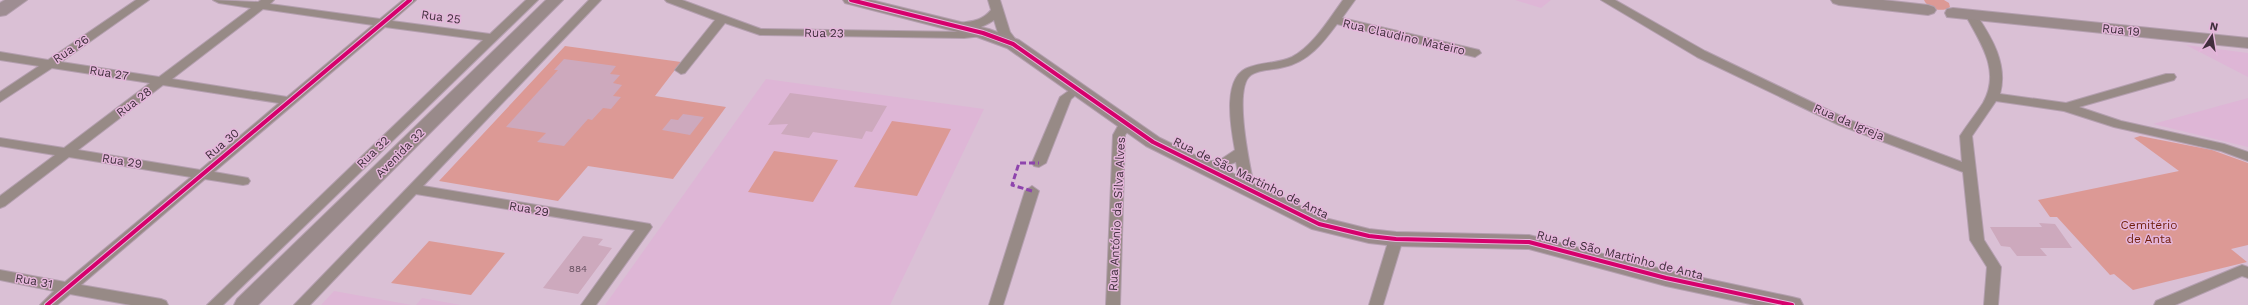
<svg xmlns="http://www.w3.org/2000/svg" width="2248" height="305" font-family="'Work Sans',sans-serif">
<rect width="100%" height="100%" fill="#dac0d5"/>
<path fill="#deb6d6" d="M1515,0H1551L1541,8Z
M2186,45L2248,53V77Z
M766,79L984,109L890,305H605Z
M2248,98V147L2153,124Z
M334,291L412,305H321Z
M422,298L461,305H416Z"/>
<path fill="#dc9995" d="M1924,0H1944L1949,3L1950,7C1942,13 1928,9 1924,0Z
M565,46L681,62L655,96L726,107L673,179L588,166L558,201L439,181Z
M892,121L951,129L917,196L854,187Z
M2140,136L2212,150L2248,163V245L2231,249L2247,262L2133,290L2114,274L2110,275L2057,217H2050L2038,200L2179,171L2134,138Z
M774,151L838,160L813,202L748,192Z
M429,241L505,253L471,295L391,283Z"/>
<path fill="#cda9bd" d="M564,59L616,66L610,74L620,75L613,83L622,85L613,96L621,97L611,109L603,108L592,120L588,119L564,146L537,142L546,133L506,127L558,70H554Z
M790,93L887,106L872,132L866,131L862,139L813,132L809,138L781,134L788,124L768,125Z
M683,114L704,117L690,135L662,130L671,119L678,120Z
M2039,223L2055,224L2072,248H2040L2047,256H2017L2010,247L2001,246L1990,227H2042Z
M583,236L603,239L598,245L612,248L578,294L543,288Z"/>
<g fill="none" stroke-linecap="round" stroke-linejoin="round">
<g stroke="#b49faf" stroke-width="2">
<path id="street" d="M136,0H149L61,62L159,77L251,8L219,3L213,0L258,2L261,0H274L270,4L380,19L403,0H416L392,21L490,34L526,0H538L223,305H207L483,40L385,27L214,172L248,178L250,181L248,184L243,185L205,179L81,285L161,299L166,301L168,305H131L70,294L57,305H40L54,291L0,280V270L65,282L191,177L69,157L5,206L0,208V196L55,155L0,146V138L64,148L150,83L52,68L0,102V92L39,66L0,60V52L48,60ZM263,9L373,25L287,97L172,79ZM163,85L279,103L200,170L78,150Z
M589,0H601L423,186L650,224L652,227L650,230L596,305H581L635,230L416,194L310,305H294Z
M665,0H682L761,29L964,32L983,30L989,33L983,36L964,38L760,35L725,23L685,73L681,74L675,70L715,20L667,2Z
M988,0H1000L1010,32L1019,44L1017,46H1009L998,33L994,20C986,26 963,36 955,26C961,19 978,26 991,10Z
M1343,0H1355L1342,18L1479,50L1481,53L1475,57L1337,24C1323,43 1308,62 1284,67C1274,70 1260,69 1251,75C1232,88 1251,170 1255,191L1253,194L1248,196L1241,191L1236,162L1217,169H1194L1192,166L1194,163L1220,160L1235,150C1231,128 1221,75 1250,67C1264,62 1280,63 1292,57C1314,45 1329,19 1343,0Z
M1601,0H1615L1705,51L1847,119L1962,162L1960,136C1967,125 1976,114 1983,103C2001,71 1981,44 1966,16L1972,13L1976,14C1992,38 2008,64 2000,94L2066,103L2166,74H2174L2176,77L2174,80L2079,107L2121,121L2224,144L2248,152V161L2221,151L2114,127L2064,111L1996,101L1972,136L1984,240L2001,267L1998,305H1984L1987,267L1970,240L1963,172L1839,125L1697,57Z
M1077,85L1083,89L1071,99L1046,163L1039,167L1034,166L1032,163L1060,97Z
M1127,121L1133,125L1125,135L1120,305H1106L1113,135L1118,126Z
M1032,186L1039,191L1003,305H989L1025,191Z
M1396,234L1401,235L1403,239L1383,305H1369L1389,239L1391,235Z
M2242,265L2248,267V278L2242,276L2175,305H2154L2156,301Z"/>
</g>
<g stroke="#b49faf" stroke-width="2">
<path id="secondary" d="M546,0H563L258,305H234L237,299Z
M843,0H871L989,29L1019,40L1160,138L1325,218L1369,229L1396,232L1529,235L1666,270L1792,297L1800,299L1803,305H1755L1666,286L1529,249L1396,246L1369,243L1312,229L1146,146L1007,48L977,37L845,3Z
M1831,0H1883L1928,5L1934,7L1936,10L1934,13L1928,15L1839,5L1833,3Z
M1953,8L2248,38V48L1947,17L1945,13L1947,9Z"/>
</g>
<g stroke="#b49faf" stroke-width="2">
<path id="primary" d="M5,0H27L6,15L0,16V3Z"/>
</g>
<use href="#street" fill="#978a86" fill-rule="evenodd"/>
<use href="#secondary" fill="#998a8a" fill-rule="evenodd"/>
<use href="#primary" fill="#9e8d92" fill-rule="evenodd"/>
<path stroke="#8e44ad" stroke-width="3" stroke-dasharray="6 3" stroke-linecap="butt" d="M1032,191L1012,185L1019,163H1039"/>
<g stroke="#e5b6db" stroke-width="6">
<path id="cycleway" d="M851,0L983,33L1013,44L1153,142L1319,224L1369,236L1396,239L1529,242L1666,278L1792,305
M47,305L410,0"/>
</g>
<use href="#cycleway" stroke="#d6006c" stroke-width="4"/>
</g>
<g text-anchor="middle" dominant-baseline="central" stroke-width="3" stroke-linejoin="round" paint-order="stroke">
<g font-size="10" fill="#644e5d">
<text x="578" y="268">884</text>
</g>
<g font-size="12" fill="#412f3d" stroke="#e5b6db">
<text transform="translate(441 17) rotate(8)">Rua 25</text>
<text transform="translate(2121 30) rotate(6)">Rua 19</text>
<text transform="translate(824 33) rotate(1)">Rua 23</text>
<text transform="translate(1404 37) rotate(13)">Rua Claudino Mateiro</text>
<text transform="translate(71 49) rotate(-34)">Rua 26</text>
<text transform="translate(109 73) rotate(9)">Rua 27</text>
<text transform="translate(134 102) rotate(-37)">Rua 28</text>
<text transform="translate(1849 122) rotate(23)">Rua da Igreja</text>
<text transform="translate(222 144) rotate(-40)">Rua 30</text>
<text transform="translate(373 152) rotate(-44)">Rua 32</text>
<text transform="translate(400 153) rotate(-45)">Avenida 32</text>
<text transform="translate(122 161) rotate(9)">Rua 29</text>
<text transform="translate(1251 178) rotate(26)">Rua de São Martinho de Anta</text>
<text transform="translate(529 209) rotate(10)">Rua 29</text>
<text transform="translate(1117 214) rotate(-87)">Rua António da Silva Alves</text>
<text transform="translate(1620 255) rotate(14)">Rua de São Martinho de Anta</text>
<text transform="translate(34 281) rotate(10)">Rua 31</text>
</g>
<g font-size="12" fill="#6f1e0a" stroke="#e5b6db">
<text x="2149" y="225">Cemitério<tspan x="2149" dy="14">de Anta</tspan></text>
</g>
</g>
<g transform="translate(2212 36) rotate(12)" stroke="#e5b6db" stroke-width="3" paint-order="stroke">
<path d="M0-3L7 15L0 10L-7 15Z" fill="#412f3d"/>
<text y="-6" font-size="11" font-weight="bold" text-anchor="middle" fill="#412f3d">N</text>
</g>
</svg>
